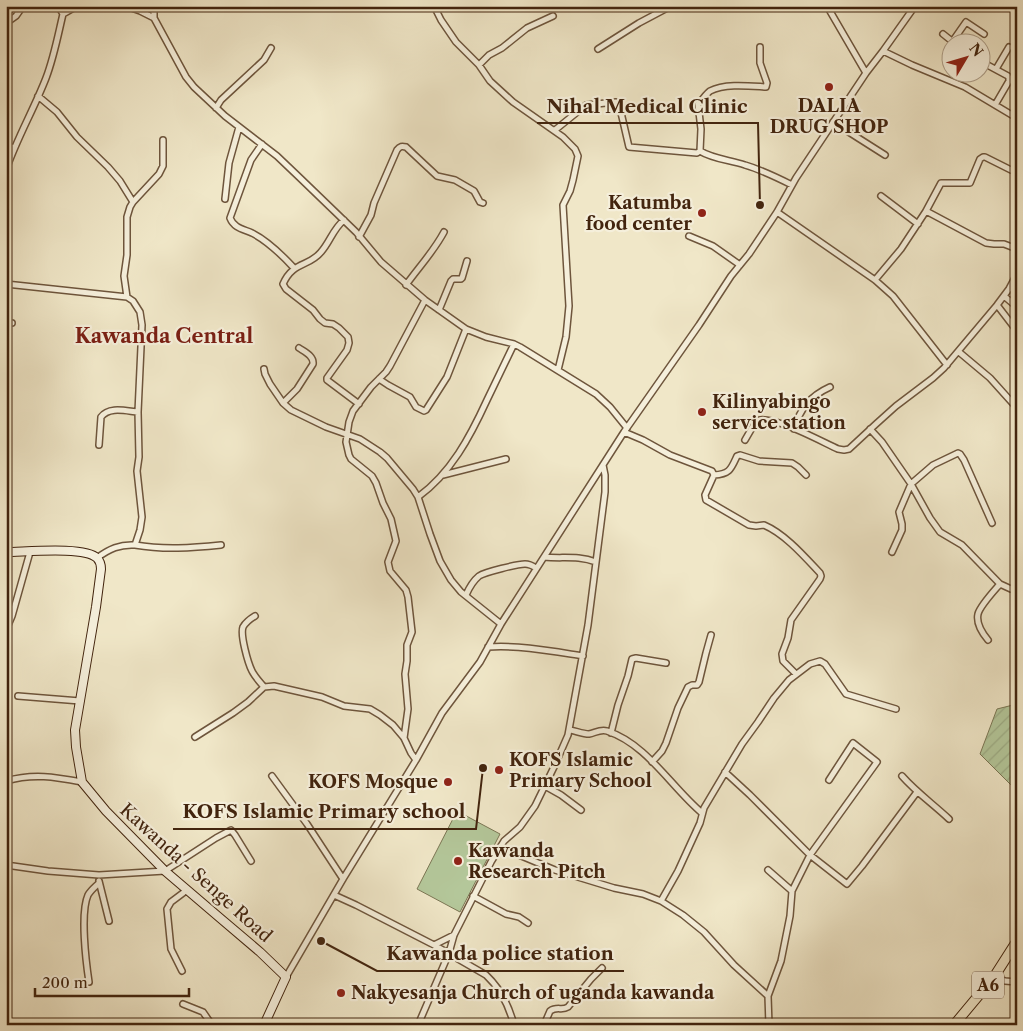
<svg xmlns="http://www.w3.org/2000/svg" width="1023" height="1031" font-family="'Libre Caslon Text',serif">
<defs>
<pattern id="garden-furrows" width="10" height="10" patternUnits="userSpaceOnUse" patternTransform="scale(1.25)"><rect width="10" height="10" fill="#b4c79a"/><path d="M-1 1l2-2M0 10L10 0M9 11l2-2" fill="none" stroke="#9cab84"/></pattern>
</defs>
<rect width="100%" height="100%" fill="#f0e7c8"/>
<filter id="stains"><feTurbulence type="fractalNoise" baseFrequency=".004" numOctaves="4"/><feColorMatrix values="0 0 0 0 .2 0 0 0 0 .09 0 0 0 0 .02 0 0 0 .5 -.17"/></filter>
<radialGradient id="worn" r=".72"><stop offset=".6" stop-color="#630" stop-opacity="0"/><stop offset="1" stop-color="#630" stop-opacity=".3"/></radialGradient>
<path fill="url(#garden-furrows)" stroke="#7b7654" d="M1017,704V791L980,754L997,709Z"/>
<path fill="#b4c79a" stroke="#7b7654" d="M457,811L500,834L460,912L417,889Z"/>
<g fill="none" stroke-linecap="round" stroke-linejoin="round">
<g stroke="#6e553c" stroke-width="8">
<path id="street" d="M58,6L63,14L77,6
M126,6L140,11L154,18
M154,6V18L186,77L194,87L225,116L277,156L299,177L356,232L381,262L425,300L466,329L486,337L514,344L520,347L596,394L610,407L627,428
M434,6L441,20L456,42L479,65L490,81L513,102L563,137L575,149L578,156L573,180L570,191L563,205L569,306L566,337L558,370
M827,6L866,73
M6,23L16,16L23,6
M943,34L953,42
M952,42L966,22L984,34
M598,49L639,23L671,6
M883,51L912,65L965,87L1017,118
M980,61L1008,76L1009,78V81L995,105
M479,65L489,55L502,48L527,28L553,16
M996,69L1009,47
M38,96L57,112L77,137L108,167L120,181L133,202
M216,108L221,100L264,60L271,48
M833,122L885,155
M555,130L586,105L616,102L619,104L629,147L697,153L700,151C713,159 730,160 745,165C762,170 776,177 792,185
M262,144L251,160L230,218C234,228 243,229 252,233C268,241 282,255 294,268
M6,145L14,148
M700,151L701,129L698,104L699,103C703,99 706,94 710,91C725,83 750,86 766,87L767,83L760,63V47
M6,170C17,138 34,109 46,78C54,57 58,35 63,14
M881,196L918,224
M225,199L229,163L239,127
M926,211L986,243L994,244H1004L1017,249
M777,212L875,280L893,296L947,365
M344,220C333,229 330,242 321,252C309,267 293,261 283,284L286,289L313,310L320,319L325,323L333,324L339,328L348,337L349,343L347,350L327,378V380L359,404
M689,236L713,246L740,265
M359,237L371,215L374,203L397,150C400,146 402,146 406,147L437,176L455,180L474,191L480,202L483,203
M875,280L901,249L926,211L941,183H970L980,159L983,157H985L1011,170
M6,284L127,297L133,301L140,312L142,325L138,412L139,457L137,471L142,517L140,530L135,545C120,544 109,549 97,558
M406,285C419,267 434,251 444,232
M1004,296L1017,307
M127,297L124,276L127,255V217L130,207L133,202L159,174L163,166V140
M997,305L1017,331
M439,310L451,281L453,279H461L462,278L467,261
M6,323H12
M959,352L990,378L1017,408
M264,369L265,374L270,384L283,403L291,410L326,427L360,439L380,452L387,458L413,489L418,497L430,534L440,561L451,580L461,592L501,624
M379,379L388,385L410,397L416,407L424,411L426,410L447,377L466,329
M283,403L297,389L313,364C314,356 305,352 299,348
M794,429C800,409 810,396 830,387
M870,429L882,442L911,484L930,518L940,532L962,545L1000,584L1011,589L1017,590
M624,432L643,440L670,455L712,471L714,475L705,495L706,500L749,525L756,526L764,525C785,534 804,556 820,573L821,576L820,579L791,620L788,638L782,654L783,661L796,674
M745,440L756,421C770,413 822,442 838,449L844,450L849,449L876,424L896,406L933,378L944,368L997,305L1009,289L1017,274
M99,445L101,417C109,406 126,411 138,412
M443,475L506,459
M714,475C730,474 731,469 737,456L740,455L759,461L792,463L798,467L806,475
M418,497C451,473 470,437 487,400C496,381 505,363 514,344
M135,545C164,550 192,548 221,545
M892,552L902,530V524L899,512L911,484L933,465L958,453L960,454L964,460L992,523
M544,557C562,559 577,555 596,562
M466,595C469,588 473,581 479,576C485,572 518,564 525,564C529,564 533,566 536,568
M255,616C250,619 246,622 243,627C240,635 248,663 252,671C255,677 260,682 264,687
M6,630L12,616L30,552
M988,640C983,634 976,623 978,614C980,606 994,591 1000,584
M488,647C520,645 551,651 583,656
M18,696L80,701
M570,730C576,731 583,734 589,734C595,733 600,729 607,731C647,744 671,787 702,813
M611,733L618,705L628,676L632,659L636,658L666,663
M195,737L233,713L248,702L264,687L274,686L322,697L344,706L370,709L380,715L393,725L404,738L411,753L416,760
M404,738L408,709L405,674L407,661V645L412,632L408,597L406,590L390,571L388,562L396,541L391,519L383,503L376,483L372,476L351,459L349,455L346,442L349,422L353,411L371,387L386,372L390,366L425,300
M652,762L662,751L666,743L678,708L688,687L692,685H697L699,682L706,653L711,635
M725,772L750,795L810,855L847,884L862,866L917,792
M272,776L307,824L343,879
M902,776C916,792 933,804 949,819
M6,781C33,773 55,777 82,782
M545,786L561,795L581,810
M500,847L555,870L614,888L643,894L661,901L683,915L704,932L734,965L768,996
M6,865L48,871L99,875L165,871L216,838L231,830L235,835L251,861
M768,870L792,891L790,916L781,961L768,996L769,1025
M99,881L109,921
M792,891L810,855L877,762L853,743L829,780
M334,895L356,905L434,945L486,975C500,988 509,1006 514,1025
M473,896L506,914L519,917L528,923
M661,901L678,871L700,823L704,808L742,744L758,722L774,698L789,680L810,664L820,661L825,664L846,694L896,709
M434,945L454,935
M182,971L171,949L167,909L171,902L187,890
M286,977L343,879L416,760L442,713L480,662L501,624L624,432L699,325L731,276L749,254L777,212L796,178L866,73L883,51L915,6
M994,977L1005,981L1017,982
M89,982C86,962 80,913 88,895C91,890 95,887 99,883
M183,1004L203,1012L212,1025
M418,1025L449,953L454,935L491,862L504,841L520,827L535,806L554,767L568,735L588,625L605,492V475L603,465
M544,1025L550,1011C557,1006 562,1011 568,1007L591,979L602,968"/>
</g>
<g stroke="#42240e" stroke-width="10">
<path id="secondary" d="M6,552C25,552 85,546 97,558C100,561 101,565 101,569L96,607L75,730L76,747L82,782L106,811L165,871L220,918L260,952L286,977L264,1025"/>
</g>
<g stroke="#42240e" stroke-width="11">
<path id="primary" d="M954,1025L994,977L1017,941"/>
</g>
<use href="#street" stroke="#f5efdb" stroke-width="5"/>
<use href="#secondary" stroke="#f5efdb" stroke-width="8"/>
<use href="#primary" stroke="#f0e7c8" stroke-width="9"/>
</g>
<g fill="#8f2418" stroke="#f5efdb" stroke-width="2">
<circle cx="829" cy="87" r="5"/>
<circle cx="702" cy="213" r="5"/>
<circle cx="702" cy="412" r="5"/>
<circle cx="499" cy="770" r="5"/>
<circle cx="448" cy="782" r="5"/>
<circle cx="458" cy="861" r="5"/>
<circle cx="341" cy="993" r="5"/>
</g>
<g text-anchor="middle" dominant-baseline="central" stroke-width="4.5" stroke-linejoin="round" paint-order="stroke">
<rect fill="#f5efdb" stroke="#78614c" stroke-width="1" x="972" y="971.5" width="32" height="27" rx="4"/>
<g font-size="16" font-weight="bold" fill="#42240e">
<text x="988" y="985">A6</text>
</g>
<g font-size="18" font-weight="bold" fill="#42240e" stroke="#f5efdb" text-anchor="start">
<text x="829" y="106" text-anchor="middle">DALIA<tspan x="829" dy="21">DRUG SHOP</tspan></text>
<text x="692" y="203" text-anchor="end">Katumba<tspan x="692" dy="21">food center</tspan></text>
<text x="712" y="402">Kilinyabingo<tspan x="712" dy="21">service station</tspan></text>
<text x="509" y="760">KOFS Islamic<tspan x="509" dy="21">Primary School</tspan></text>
<text x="438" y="782" text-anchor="end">KOFS Mosque</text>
<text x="468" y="851">Kawanda<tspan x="468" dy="21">Research Pitch</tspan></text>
<text x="351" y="993">Nakyesanja Church of uganda kawanda</text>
</g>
<g font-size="18" fill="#42240e" stroke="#f5efdb">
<text transform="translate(196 873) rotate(42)">Kawanda - Senge Road</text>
</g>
<g font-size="20" font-weight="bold" fill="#7a1f14" stroke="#f5efdb">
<text x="164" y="336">Kawanda Central</text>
</g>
</g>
<path fill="none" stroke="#42240e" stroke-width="2" d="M760 205L758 123H537M483 768L476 829H173M321 941L377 971H624"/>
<g fill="#42240e" stroke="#f5efdb" stroke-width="2">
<circle cx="760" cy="205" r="5"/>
<circle cx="483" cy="768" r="5"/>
<circle cx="321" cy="941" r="5"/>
</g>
<g font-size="19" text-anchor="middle" font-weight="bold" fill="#42240e" stroke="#f5efdb" stroke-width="4.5" stroke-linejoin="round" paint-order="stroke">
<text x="647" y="113">Nihal Medical Clinic</text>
<text x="324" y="818">KOFS Islamic Primary school</text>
<text x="500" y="960">Kawanda police station</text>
</g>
<rect width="1023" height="1031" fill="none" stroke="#f0e7c8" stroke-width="25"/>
<rect x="8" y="8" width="1008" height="1016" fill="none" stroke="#42240e" stroke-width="2.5"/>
<rect x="12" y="12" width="998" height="1006" fill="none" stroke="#42240e"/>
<g transform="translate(966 58) rotate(52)"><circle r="24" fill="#f5efdb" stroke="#ad9e89"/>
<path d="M0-4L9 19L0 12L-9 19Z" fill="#8f2418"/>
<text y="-8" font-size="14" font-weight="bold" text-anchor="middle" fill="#42240e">N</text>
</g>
<path d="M35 988v8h154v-8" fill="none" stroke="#42240e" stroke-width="2.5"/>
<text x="42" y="988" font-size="15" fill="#42240e" stroke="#f5efdb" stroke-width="4" paint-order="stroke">200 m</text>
<rect width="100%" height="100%" filter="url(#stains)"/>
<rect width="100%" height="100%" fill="url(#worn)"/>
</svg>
